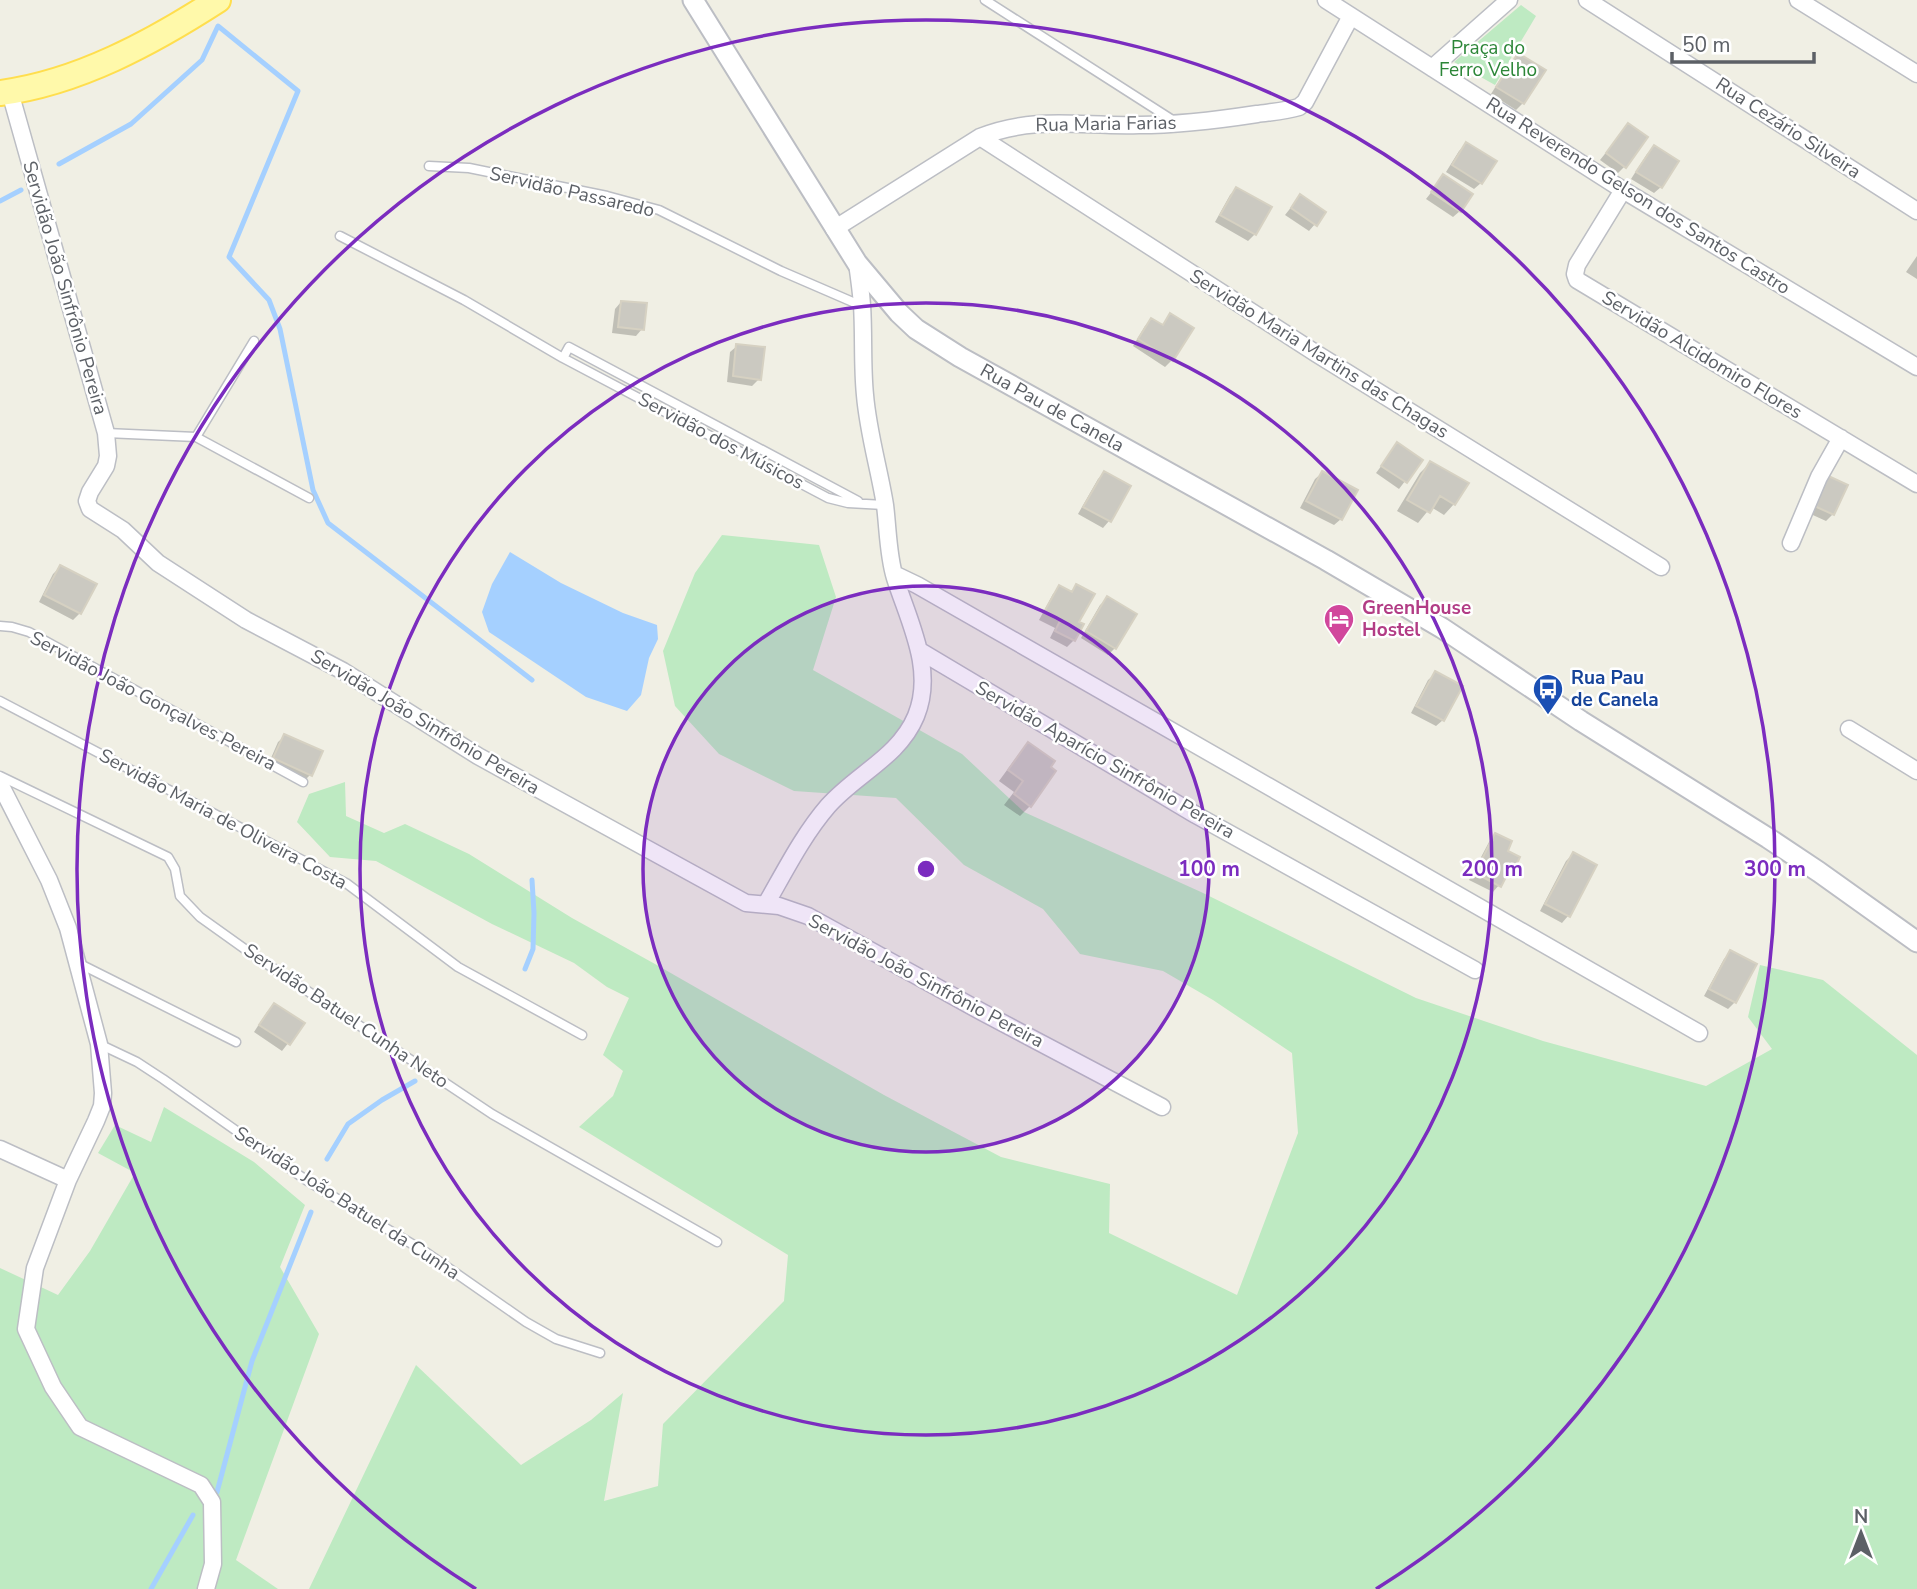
<svg xmlns="http://www.w3.org/2000/svg" width="1917" height="1589" font-family="'Nunito Sans',sans-serif">
<rect width="100%" height="100%" fill="#f0efe4"/>
<path fill="#beeac2" d="M1521,5L1536,16L1495,85L1454,62Z
M722,535L819,545L836,597L813,670L962,754L1024,812L1201,892L1416,998L1543,1041L1706,1086L1772,1049L1748,1017L1760,965L1823,980L1917,1055V1589H309L416,1365L521,1465L591,1420L623,1393L604,1501L658,1486L663,1424L784,1301L788,1255L579,1127L613,1096L623,1071L603,1055L629,998L607,987L574,963L492,924L376,861L330,857L297,822L309,794L345,782L346,816L384,833L405,824L469,854L572,918L655,964L884,1095L1001,1157L1110,1184L1109,1233L1237,1295L1298,1133L1292,1053L1213,1000L1163,971L1080,954L1043,909L964,865L896,798L794,791L719,754L675,706L663,651L695,573Z
M164,1107L254,1162L305,1205L280,1267L319,1334L236,1560L278,1589H0V1268L58,1295L90,1251L135,1173L98,1153L115,1125L151,1142Z"/>
<path fill="#a5d0ff" d="M510,552L561,583L623,613L657,625L658,639L649,658L641,695L627,711L586,697L489,632L482,612L492,584Z"/>
<path fill="#0003" d="M1518,55L1523,103L1516,110L1491,94L1511,62Z
M1628,125L1625,166L1618,173L1600,160Z
M1466,144L1481,183L1474,189L1446,172L1459,151Z
M1654,147L1661,187L1654,193L1631,179L1647,154Z
M1444,176L1460,211L1453,217L1426,199Z
M1236,189L1255,234L1248,241L1215,222L1230,195Z
M1300,196L1315,224L1309,231L1285,215Z
M1917,256V279L1906,272Z
M621,302L642,329L636,336L612,333L615,309Z
M1170,316L1192,329L1172,360L1165,367L1133,346L1145,326L1152,320L1161,326Z
M737,346L759,379L752,386L727,382L730,352Z
M1397,445L1421,460L1399,489L1376,473Z
M1430,463L1454,504L1444,515L1431,507L1418,523L1397,511L1420,473Z
M1104,473L1129,486L1109,521L1103,528L1078,514L1098,479Z
M1322,473L1341,519L1334,525L1300,508L1315,479Z
M1846,486L1833,514L1826,521L1804,511Z
M60,567L80,613L73,620L39,602L53,574Z
M1077,586V623L1074,640L1067,647L1050,638L1055,628L1039,620L1053,594L1059,588L1069,593Z
M1107,599L1115,648L1108,655L1081,638L1100,605Z
M1435,674L1443,720L1436,726L1411,713L1428,680Z
M285,736L310,775L303,782L268,765L278,742Z
M1028,744L1030,806L1020,816L1004,805L1014,792L999,781L1018,755Z
M1495,835L1505,851L1511,871L1493,892L1469,880L1489,842Z
M1573,854L1568,916L1562,923L1540,911L1566,861Z
M1731,952L1735,1002L1728,1009L1704,996L1724,959Z
M274,1005L303,1024L282,1051L254,1032L267,1012Z"/>
<g fill="none" stroke-linecap="round" stroke-linejoin="round">
<path stroke="#a5d0ff" stroke-width="5" d="M59,164L131,124L202,60L218,26L298,91L229,257L269,300L280,329L313,490L328,523L532,680
M0,201L21,190
M525,969L533,949L534,913L532,880
M327,1159L348,1124L382,1100L415,1081
M217,1492L252,1361L311,1212
M151,1589L193,1515"/>
</g>
<path fill="#cbc9c1" stroke="#d6d1c2" stroke-width="2" d="M1518,53L1546,70L1524,104L1496,87Z
M1628,123L1648,137L1626,168L1606,153Z
M1466,142L1497,161L1482,184L1452,165Z
M1654,145L1679,161L1662,188L1636,172Z
M1443,174L1473,194L1461,212L1431,192Z
M1236,187L1272,207L1256,235L1220,215Z
M1300,194L1326,212L1317,226L1291,208Z
M621,301L647,303L644,330L618,327Z
M1170,313L1194,328L1173,361L1138,339L1151,318L1163,325Z
M736,344L765,347L761,380L733,376Z
M1397,442L1423,460L1407,483L1381,466Z
M1430,461L1469,483L1455,505L1440,496L1430,513L1407,500Z
M1104,471L1131,486L1111,522L1083,507Z
M1322,471L1358,490L1342,520L1306,501Z
M1824,474L1848,485L1834,515L1810,504Z
M60,565L97,584L81,614L44,595Z
M1076,584L1095,594L1079,622L1084,624L1075,641L1055,631L1060,621L1044,612L1059,585L1072,592Z
M1107,596L1137,614L1116,649L1086,631Z
M1435,671L1463,686L1444,721L1416,706Z
M284,734L323,751L312,776L273,758Z
M1028,742L1055,761L1051,767L1056,771L1031,807L1014,794L1023,781L1008,770Z
M1495,833L1512,841L1508,851L1520,857L1513,872L1509,871L1501,887L1475,873Z
M1573,852L1597,865L1570,917L1545,904Z
M1730,950L1757,964L1736,1003L1709,989Z
M274,1003L305,1023L290,1045L259,1025Z"/>
<g fill="none" stroke-linecap="round" stroke-linejoin="round">
<g stroke="#bcbec4" stroke-width="11">
<path id="service" d="M985,0L1174,121
M429,166L469,168L607,196L659,210L781,271L862,306
M340,236L464,300L563,358L828,498L848,503L884,505
M563,358L569,347L858,501
M106,433L196,437L309,498
M196,437L254,341
M0,626L12,627L29,632L303,782
M0,701L346,883L458,967L582,1035
M0,776L168,857L175,869L180,896L200,917L249,952L492,1114L717,1242
M78,963L236,1042
M99,1044L137,1062L163,1079L306,1180L427,1253L526,1322L556,1339L600,1353"/>
</g>
<g stroke="#bcbec4" stroke-width="19">
<path id="minor" d="M1326,0L1623,190L1917,367
M1587,0L1917,211
M1798,0L1917,74
M1432,68L1509,0
M10,92L106,433L108,456L106,466L90,492L87,501L90,509L123,530L158,563L246,620L343,671L478,756L746,903L779,906L808,916L982,1012L1162,1107
M980,137L1317,354L1661,567
M1623,190L1577,265L1575,274L1577,280L1917,484
M834,229L980,137C1036,115 1082,127 1139,125C1178,125 1218,120 1257,114C1271,112 1286,111 1299,107L1305,102L1351,16
M1791,543L1819,477L1841,438
M894,574L917,585L1699,1033
M920,651L1196,815L1475,970
M1849,729L1917,771
M0,784L49,880L68,928L99,1044L103,1093L102,1106L96,1121L68,1180L35,1268L26,1329L53,1387L80,1427L201,1485L212,1502L213,1564L206,1589
M766,904C785,871 803,835 828,806C856,774 899,757 916,716C935,670 909,622 895,578C888,556 888,529 885,505C879,468 868,432 865,395C862,366 864,335 862,305C861,291 859,277 857,263
M0,1149L68,1180"/>
</g>
<g stroke="#bcbec4" stroke-width="23">
<g id="tertiary">
<path id="s1" d="M693,0L857,263L899,313L916,329L960,357L1326,560L1442,628L1581,721L1768,838L1819,872L1917,942"/>
</g>
</g>
<g stroke="#ffde4e" stroke-width="28">
<path id="primary" d="M0,93C78,83 153,42 218,0"/>
</g>
<use href="#service" stroke="#fff" stroke-width="8"/>
<use href="#minor" stroke="#fff" stroke-width="16"/>
<use href="#tertiary" stroke="#fff" stroke-width="19"/>
<use href="#primary" stroke="#fff9aa" stroke-width="24"/>
</g>
<circle cx="926" cy="869" r="283" fill="#7b2cbf" fill-opacity=".12"/>
<g fill="none" stroke="#7b2cbf" stroke-width="3.5">
<circle cx="926" cy="869" r="283"/>
<circle cx="926" cy="869" r="566"/>
<path d="M476 1589A849 849 0 1 1 1376 1589"/>
</g>
<defs>
<g id="hotel-pin" transform="scale(1.575)"><path d="M0 17L-7.5 6A9.5 9.5 0 1 1 7.5 6Z" fill="#d1479c" stroke="#fff"/><path d="M-6-4.5h1.5V1H6V5H4.5V3h-9V5H-6ZM-4 0a1.8 1.8 0 1 1 3.6 0ZM.5 0V-2.5h3Q6-2.5 6 0Z" fill="#fff"/></g>
<g id="bus-pin" transform="scale(1.575)"><path d="M0 17L-7.5 6A9.5 9.5 0 1 1 7.5 6Z" fill="#1a4fb4" stroke="#fff"/><path d="M-5-6H5V4H4V6H2V4H-2V6H-4V4H-5ZM-3.5-4V0h7V-4ZM-3.5 1.2v1.5H-2V1.2ZM2 1.2v1.5H3.5V1.2Z" fill="#fff"/></g>
</defs>
<g fill-rule="evenodd">
<use href="#hotel-pin" x="1339" y="619"/>
<use href="#bus-pin" x="1548" y="689"/>
</g>
<g text-anchor="middle" dominant-baseline="central" stroke-width="5" stroke-linejoin="round" paint-order="stroke">
<g font-size="19" fill="#2c8638" stroke="#fff">
<text x="1488" y="48">Praça do<tspan x="1488" dy="22">Ferro Velho</tspan></text>
</g>
<g font-size="19" fill="#5c6066" stroke="#fff">
<text transform="translate(1106 124) rotate(-1)">Rua Maria Farias</text>
<text transform="translate(1788 128) rotate(33)">Rua Cezário Silveira</text>
<text transform="translate(572 192) rotate(13)">Servidão Passaredo</text>
<text transform="translate(1638 196) rotate(32)">Rua Reverendo Gelson dos Santos Castro</text>
<text transform="translate(65 288) rotate(74)">Servidão João Sinfrônio Pereira</text>
<text transform="translate(1319 354) rotate(32)">Servidão Maria Martins das Chagas</text>
<text transform="translate(1702 355) rotate(31)">Servidão Alcidomiro Flores</text>
<text stroke="none"><textPath href="#s1" startOffset="556">Rua Pau de Canela</textPath></text>
<text transform="translate(721 441) rotate(28)">Servidão dos Músicos</text>
<text transform="translate(153 701) rotate(28)">Servidão João Gonçalves Pereira</text>
<text transform="translate(425 722) rotate(31)">Servidão João Sinfrônio Pereira</text>
<text transform="translate(1105 760) rotate(30)">Servidão Aparício Sinfrônio Pereira</text>
<text transform="translate(223 819) rotate(28)">Servidão Maria de Oliveira Costa</text>
<text transform="translate(926 981) rotate(28)">Servidão João Sinfrônio Pereira</text>
<text transform="translate(346 1016) rotate(34)">Servidão Batuel Cunha Neto</text>
<text transform="translate(347 1203) rotate(33)">Servidão João Batuel da Cunha</text>
</g>
<g font-size="19" font-weight="bold" fill="#b23c85" stroke="#fff" text-anchor="start">
<text x="1362" y="608">GreenHouse<tspan x="1362" dy="22">Hostel</tspan></text>
</g>
<g font-size="19" font-weight="bold" fill="#164399" stroke="#fff" text-anchor="start">
<text x="1571" y="678">Rua Pau<tspan x="1571" dy="22">de Canela</tspan></text>
</g>
</g>
<circle cx="926" cy="869" r="10" fill="#7b2cbf" stroke="#fff" stroke-width="3.5"/>
<g font-size="21" text-anchor="middle" font-weight="bold" fill="#7b2cbf" stroke="#fff" stroke-width="5" stroke-linejoin="round" paint-order="stroke">
<text x="1209" y="876">100 m</text>
<text x="1492" y="876">200 m</text>
<text x="1775" y="876">300 m</text>
</g>
<g transform="translate(1861 1533)" stroke="#ffffff" stroke-width="5" paint-order="stroke">
<path d="M0-5L12 26L0 18L-12 26Z" fill="#5c6066"/>
<text y="-10" font-size="19" font-weight="bold" text-anchor="middle" fill="#5c6066">N</text>
</g>
<path d="M1672 52v10h142v-10" fill="none" stroke="#5c6066" stroke-width="3.5"/>
<text x="1682" y="52" font-size="21" fill="#5c6066" stroke="#ffffff" stroke-width="5" paint-order="stroke">50 m</text>
</svg>
